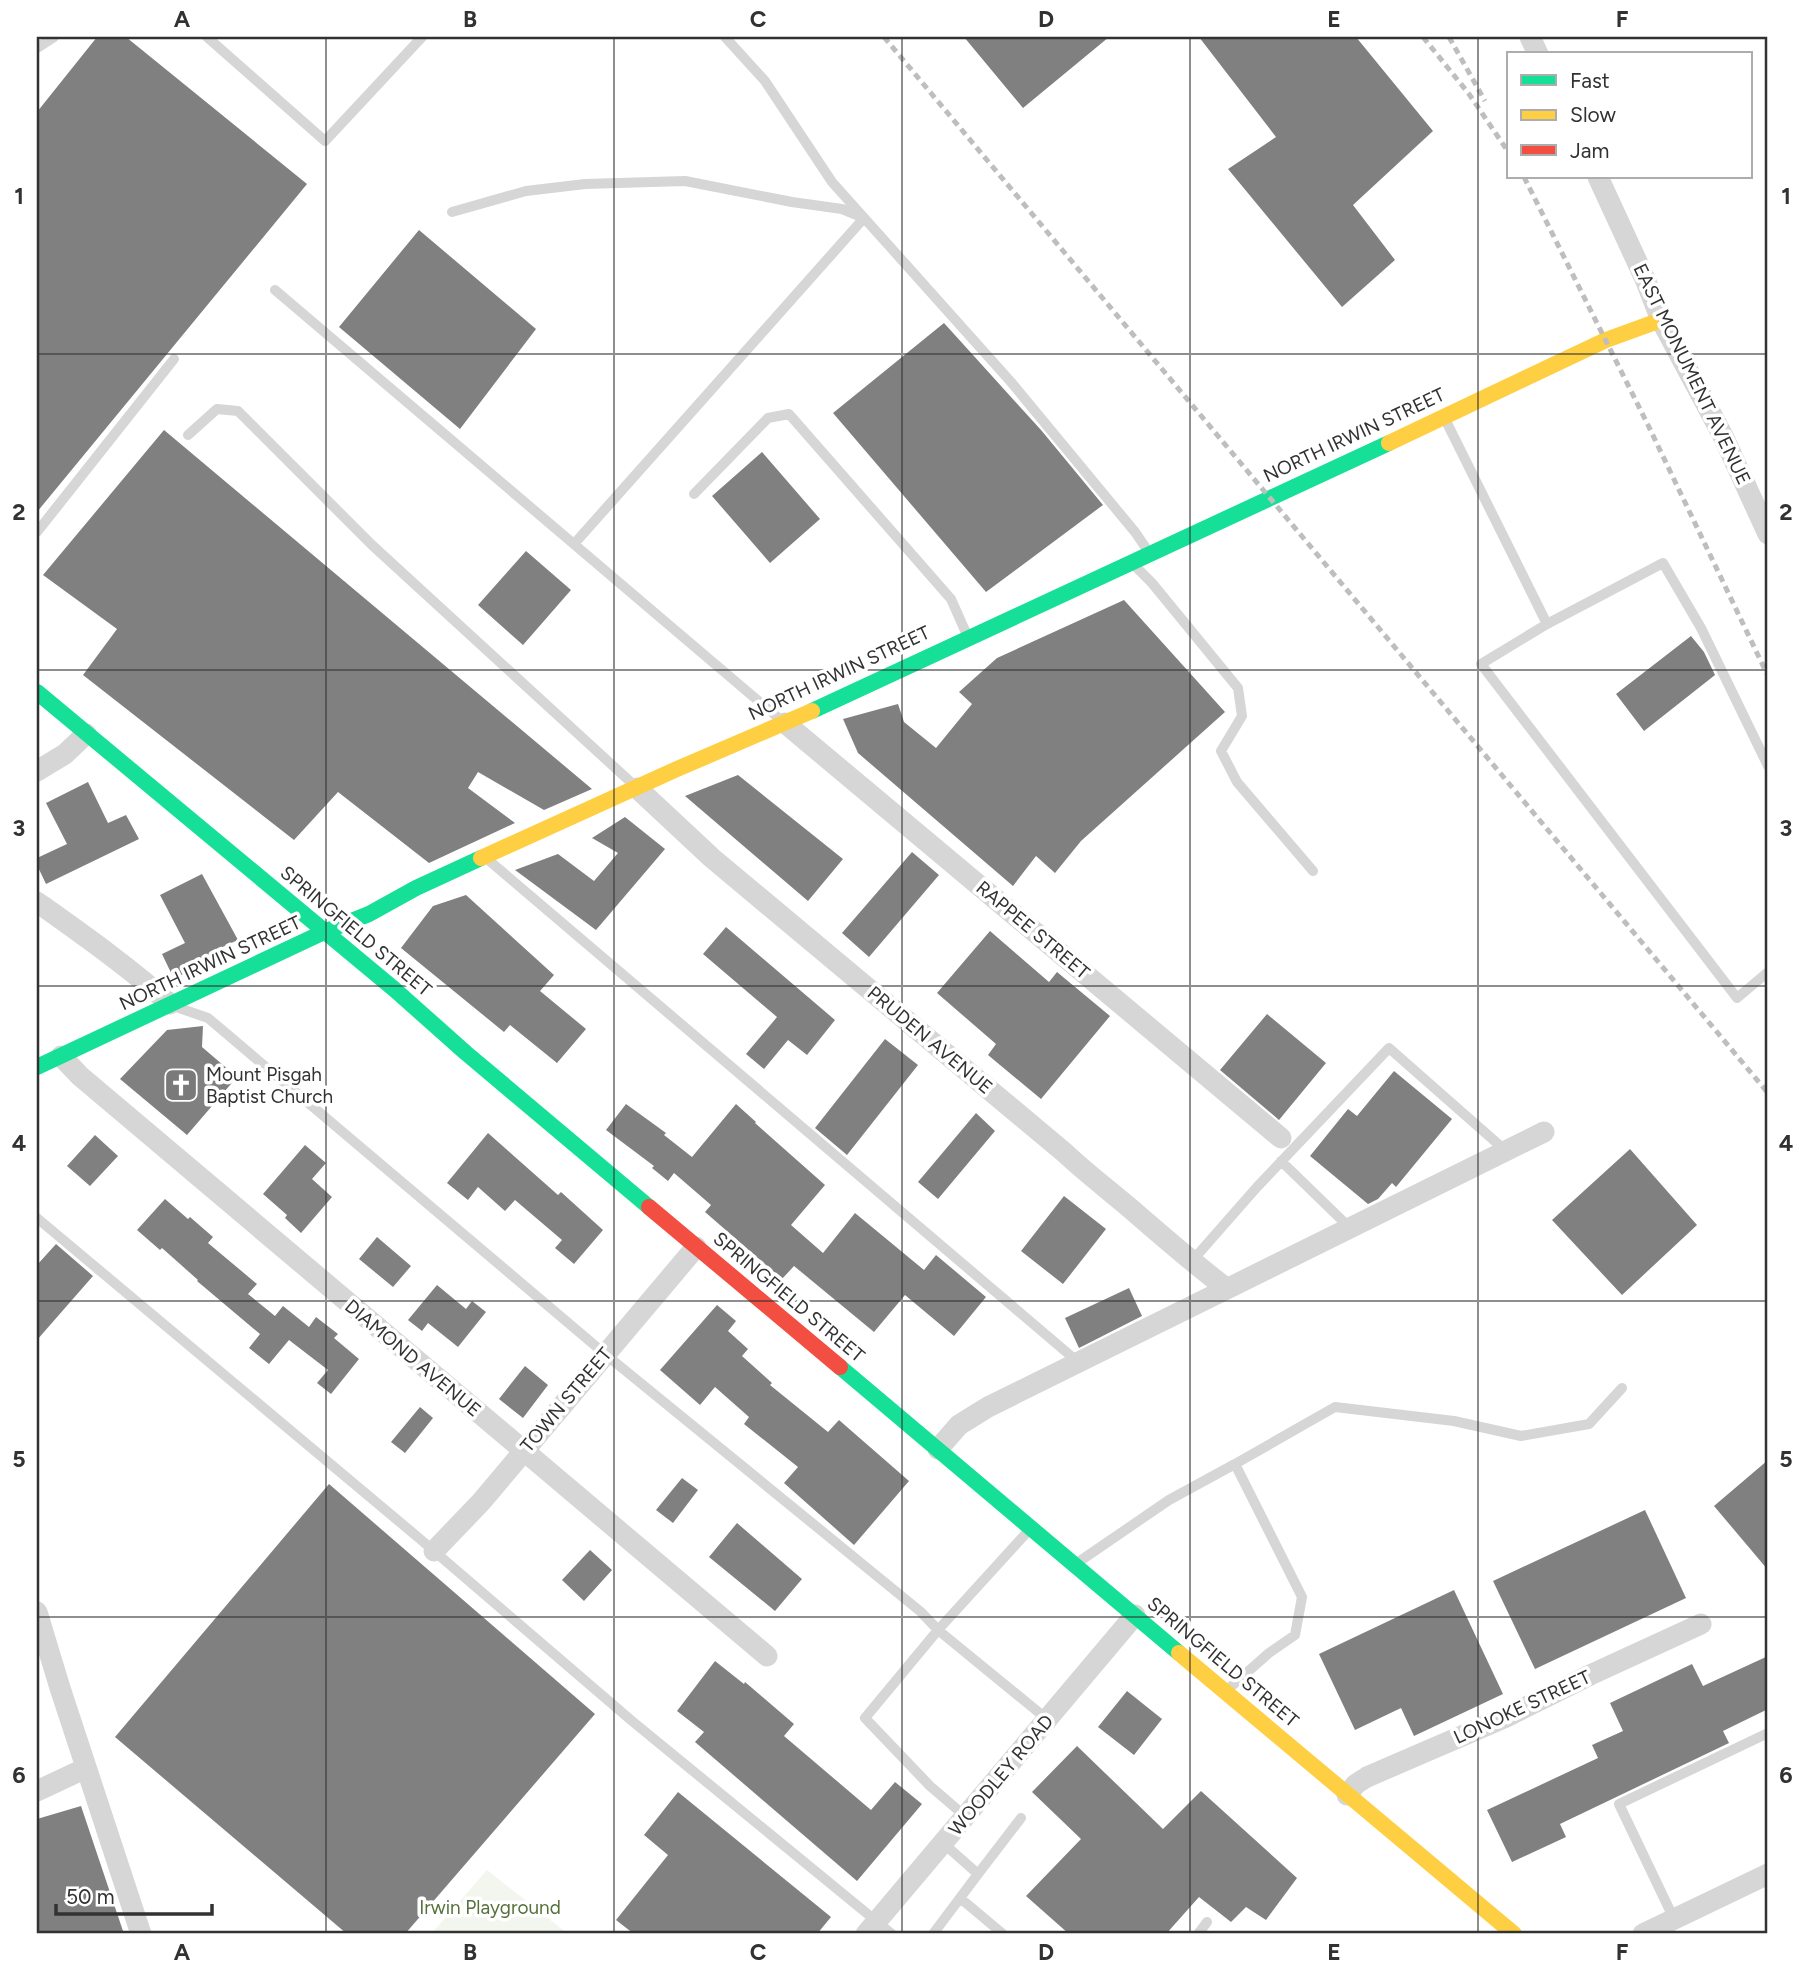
<svg xmlns="http://www.w3.org/2000/svg" width="1805" height="1971" font-family="Figtree,sans-serif">
<rect width="100%" height="100%" fill="#fff"/>
<path fill="#f3f6ee" d="M487,1870L568,1934H431Z"/>
<path fill="#808080" d="M97,37H126L307,184L37,512V112Z
M964,37H1109L1023,108Z
M1199,37H1356L1433,131L1353,205L1395,260L1342,307L1228,169L1276,137Z
M419,230L536,329L460,429L339,327Z
M944,323L1041,430L1103,505L986,592L833,413Z
M164,430L592,789L544,810L478,772L468,788L515,823L429,863L338,792L294,840L83,675L117,629L43,575Z
M762,452L820,519L770,563L712,496Z
M526,551L571,590L523,645L478,605Z
M1124,600L1225,712L1081,841L1055,873L1036,856L1013,886L858,753L843,719L898,704L904,722L936,748L972,704L959,692L997,658Z
M1691,636L1704,652L1715,675L1644,731L1616,694Z
M738,775L843,859L808,901L685,796Z
M88,782L108,823L126,815L139,839L46,884L37,865V858L67,844L46,803Z
M625,817L665,849L596,930L515,870L558,854L594,881L618,853L592,838Z
M912,852L939,875L869,957L842,933Z
M202,874L238,940L218,949L221,956L174,979L162,954L185,943L160,895Z
M466,895L554,975L540,991L586,1029L557,1063L510,1025L504,1032L401,948L433,906Z
M726,927L835,1020L807,1055L788,1040L764,1069L746,1054L777,1017L703,954Z
M990,931L1049,982L1057,972L1110,1016L1041,1099L988,1055L996,1044L937,993Z
M1267,1014L1326,1063L1279,1120L1220,1070Z
M203,1026L202,1047L237,1077L187,1135L120,1079L167,1030Z
M885,1039L918,1065L847,1155L815,1128Z
M1394,1071L1452,1119L1396,1187L1392,1183L1378,1199L1368,1204L1310,1156L1348,1109L1357,1116Z
M626,1104L666,1133L664,1135L692,1157L736,1104L756,1122L755,1123L825,1185L791,1225L823,1253L855,1213L924,1270L936,1255L986,1297L954,1336L905,1295L874,1332L794,1266L782,1279L705,1212L711,1205L674,1173L668,1181L652,1168L654,1166L606,1130Z
M976,1113L995,1131L938,1199L918,1182Z
M488,1133L558,1195L561,1192L603,1230L574,1264L555,1248L562,1240L515,1200L505,1211L478,1187L468,1200L447,1183Z
M95,1135L118,1156L90,1186L67,1166Z
M305,1145L326,1163L312,1179L332,1197L301,1233L285,1218L287,1215L263,1194Z
M1630,1149L1697,1225L1622,1295L1552,1220Z
M1064,1196L1106,1229L1063,1284L1021,1251Z
M165,1199L188,1219L190,1217L213,1237L208,1243L257,1284L248,1294L275,1316L283,1306L309,1327L316,1317L338,1334L334,1338L359,1359L331,1394L317,1383L328,1370L289,1340L269,1364L249,1348L260,1334L197,1281L198,1280L162,1248L160,1250L137,1230Z
M377,1237L411,1266L393,1287L359,1259Z
M56,1244L93,1276L37,1340V1265Z
M437,1285L466,1309L472,1301L486,1312L458,1347L428,1323L422,1331L408,1320Z
M1129,1288L1142,1316L1079,1348L1065,1318Z
M717,1305L736,1321L728,1331L748,1349L742,1356L772,1383L770,1385L828,1432L839,1420L909,1481L854,1545L784,1483L798,1467L744,1424L749,1417L715,1387L700,1405L660,1370Z
M525,1366L548,1385L523,1418L499,1399Z
M420,1407L433,1418L405,1453L391,1442Z
M1768,1460V1570L1714,1506Z
M682,1478L698,1490L673,1523L656,1510Z
M329,1484L595,1714L405,1934H347L115,1737Z
M1645,1510L1686,1598L1535,1669L1493,1581Z
M737,1523L802,1579L775,1611L709,1557Z
M590,1550L612,1570L584,1601L562,1580Z
M1454,1590L1503,1694L1414,1736L1401,1708L1355,1730L1319,1654Z
M1768,1656V1709L1723,1731L1729,1743L1560,1824L1566,1837L1512,1862L1487,1810L1598,1758L1592,1745L1623,1731L1610,1703L1692,1664L1703,1686Z
M715,1661L744,1684L745,1682L794,1724L784,1736L871,1810L895,1782L922,1804L857,1881L695,1742L704,1732L677,1711Z
M1127,1691L1162,1719L1134,1755L1098,1727Z
M1077,1746L1163,1829L1201,1791L1297,1878L1266,1920L1246,1907L1231,1922L1199,1897L1166,1934H1069L1026,1896L1081,1839L1032,1792Z
M678,1792L831,1917L817,1934H634L616,1920L668,1855L644,1835Z
M81,1806L124,1934H37V1819Z"/>
<g fill="none" stroke-linecap="round" stroke-linejoin="round">
<path stroke="#d6d6d6" stroke-width="10" d="M207,37L325,141L422,37
M725,37L765,81L832,182L1011,382L1135,532L1148,551
M37,48L54,37
M452,212L526,191L585,184L685,181L792,202L842,209L864,218L574,544
M275,290L782,721
M1445,419L1547,624L1481,664L1737,998L1768,972
M188,435L217,409L238,411L372,545L635,786
M694,494L768,418L789,414L951,599L967,635
M37,532L174,359
M1133,564L1152,583L1238,688L1242,716L1221,751L1237,782L1313,871
M1547,624L1663,563L1701,628L1768,766
M486,858L1078,1362
M179,1008L208,1018L605,1354L921,1612L938,1630L1048,1720
M1281,1161L1349,1227
M37,1218L420,1539L632,1721L892,1934
M1192,1261L1257,1187L1389,1048L1506,1151
M1235,1464L1335,1407L1454,1421L1521,1436L1589,1424L1622,1388
M1077,1563L1169,1500L1235,1464L1302,1597L1295,1635L1269,1653L1226,1691
M965,1816L930,1786L865,1718L938,1630L1030,1529
M943,1843L978,1874L1021,1818
M960,1898L1003,1934
M1674,1919L1619,1804L1768,1733
M933,1934L978,1874
M1198,1934L1207,1922"/>
<path stroke="#d6d6d6" stroke-width="21" d="M1530,37L1538,54
M1598,177L1645,279L1661,320L1723,436L1768,534
M785,723L1281,1138
M37,771L65,754L86,734
M637,788L712,858L1065,1153C1086,1173 1109,1190 1131,1209C1162,1236 1193,1263 1226,1288
M37,902C82,934 129,967 170,1004
M61,1056L80,1076L767,1656
M938,1449L959,1425L988,1407L1544,1132
M434,1551L481,1502L696,1247
M37,1612L60,1688L141,1934
M37,1791L86,1768
M1347,1795L1356,1784L1367,1777L1506,1717L1590,1675L1701,1624
M866,1934L1135,1615
M1643,1934L1768,1874"/>
<path stroke="#16e098" stroke-width="16" d="M37,692L394,989L466,1053L649,1207
M812,711L1389,443
M37,1067L324,932L369,914L416,888L481,858
M840,1367L1179,1653"/>
<path stroke="#ffcf43" stroke-width="16" d="M1389,443L1606,340L1661,320
M481,858L677,769L812,711
M1179,1653L1514,1934"/>
<path stroke="#f24e42" stroke-width="16" d="M649,1207L840,1367"/>
<path stroke="#bebebe" stroke-width="5" stroke-dasharray="7 5" stroke-linecap="butt" d="M884,37L1768,1093
M1423,37L1469,94L1509,153
M1449,37L1485,101
M1524,177L1648,425L1768,676"/>
</g>
<path fill="none" stroke="#323232" stroke-width="2" stroke-opacity="0.55" d="M326,37V1934M614,37V1934M902,37V1934M1190,37V1934M1478,37V1934M37,354H1768M37,670H1768M37,986H1768M37,1301H1768M37,1617H1768"/>
<defs>
<g id="church-square" transform="scale(1.75)"><rect x="-9" y="-9" width="18" height="18" rx="4" fill="#7a7a7a" stroke="#fff"/><path d="M-1.2-6h2.4v3.5h3.3v2.4h-3.3V6h-2.4V-.1h-3.3v-2.4h3.3Z" fill="#fff"/></g>
</defs>
<g fill-rule="evenodd">
<use href="#church-square" x="181" y="1085"/>
</g>
<g text-anchor="middle" dominant-baseline="central" stroke-width="7" stroke-linejoin="round" paint-order="stroke">
<g font-size="19" fill="#323232" stroke="#fff">
<text transform="translate(1692 374) rotate(64)">EAST MONUMENT AVENUE</text>
<text transform="translate(1354 435) rotate(-25)">NORTH IRWIN STREET</text>
<text transform="translate(839 673) rotate(-25)">NORTH IRWIN STREET</text>
<text transform="translate(1033 930) rotate(40)">RAPPEE STREET</text>
<text transform="translate(356 931) rotate(40)">SPRINGFIELD STREET</text>
<text transform="translate(210 963) rotate(-25)">NORTH IRWIN STREET</text>
<text transform="translate(930 1040) rotate(40)">PRUDEN AVENUE</text>
<text transform="translate(789 1297) rotate(40)">SPRINGFIELD STREET</text>
<text transform="translate(413 1358) rotate(40)">DIAMOND AVENUE</text>
<text transform="translate(566 1400) rotate(-50)">TOWN STREET</text>
<text transform="translate(1223 1662) rotate(40)">SPRINGFIELD STREET</text>
<text transform="translate(1522 1707) rotate(-25)">LONOKE STREET</text>
<text transform="translate(1001 1775) rotate(-50)">WOODLEY ROAD</text>
</g>
<g font-size="19" fill="#323232" stroke="#fff" text-anchor="start">
<text x="206" y="1074">Mount Pisgah<tspan x="206" dy="22">Baptist Church</tspan></text>
</g>
<g font-size="19" fill="#57703c" stroke="#fff">
<text x="490" y="1907">Irwin Playground</text>
</g>
</g>
<rect width="1805" height="1971" fill="none" stroke="#ffffff" stroke-width="77"/>
<rect x="1507" y="52" width="245" height="126" fill="#ffffff" stroke="#adadad" stroke-width="2"/>
<rect x="1521" y="75" width="35" height="10" fill="#16e098" stroke="#adadad" stroke-width="2"/>
<text x="1570" y="88" font-size="21" fill="#323232">Fast</text>
<rect x="1521" y="110" width="35" height="10" fill="#ffcf43" stroke="#adadad" stroke-width="2"/>
<text x="1570" y="122" font-size="21" fill="#323232">Slow</text>
<rect x="1521" y="145" width="35" height="10" fill="#f24e42" stroke="#adadad" stroke-width="2"/>
<text x="1570" y="158" font-size="21" fill="#323232">Jam</text>
<path d="M56 1904v10h156v-10" fill="none" stroke="#323232" stroke-width="3.5"/>
<text x="66" y="1904" font-size="21" fill="#323232" stroke="#ffffff" stroke-width="5" paint-order="stroke">50 m</text>
<rect x="38" y="38" width="1728" height="1894" fill="none" stroke="#323232" stroke-width="2.5"/>
<g font-size="23" text-anchor="middle" font-weight="bold" fill="#323232">
<text x="182" y="27">A</text>
<text x="470" y="27">B</text>
<text x="758" y="27">C</text>
<text x="1046" y="27">D</text>
<text x="1334" y="27">E</text>
<text x="1622" y="27">F</text>
<text x="19" y="204">1</text>
<text x="1786" y="204">1</text>
<text x="19" y="520">2</text>
<text x="1786" y="520">2</text>
<text x="19" y="836">3</text>
<text x="1786" y="836">3</text>
<text x="19" y="1151">4</text>
<text x="1786" y="1151">4</text>
<text x="19" y="1467">5</text>
<text x="1786" y="1467">5</text>
<text x="19" y="1783">6</text>
<text x="1786" y="1783">6</text>
<text x="182" y="1960">A</text>
<text x="470" y="1960">B</text>
<text x="758" y="1960">C</text>
<text x="1046" y="1960">D</text>
<text x="1334" y="1960">E</text>
<text x="1622" y="1960">F</text>
</g>
</svg>
